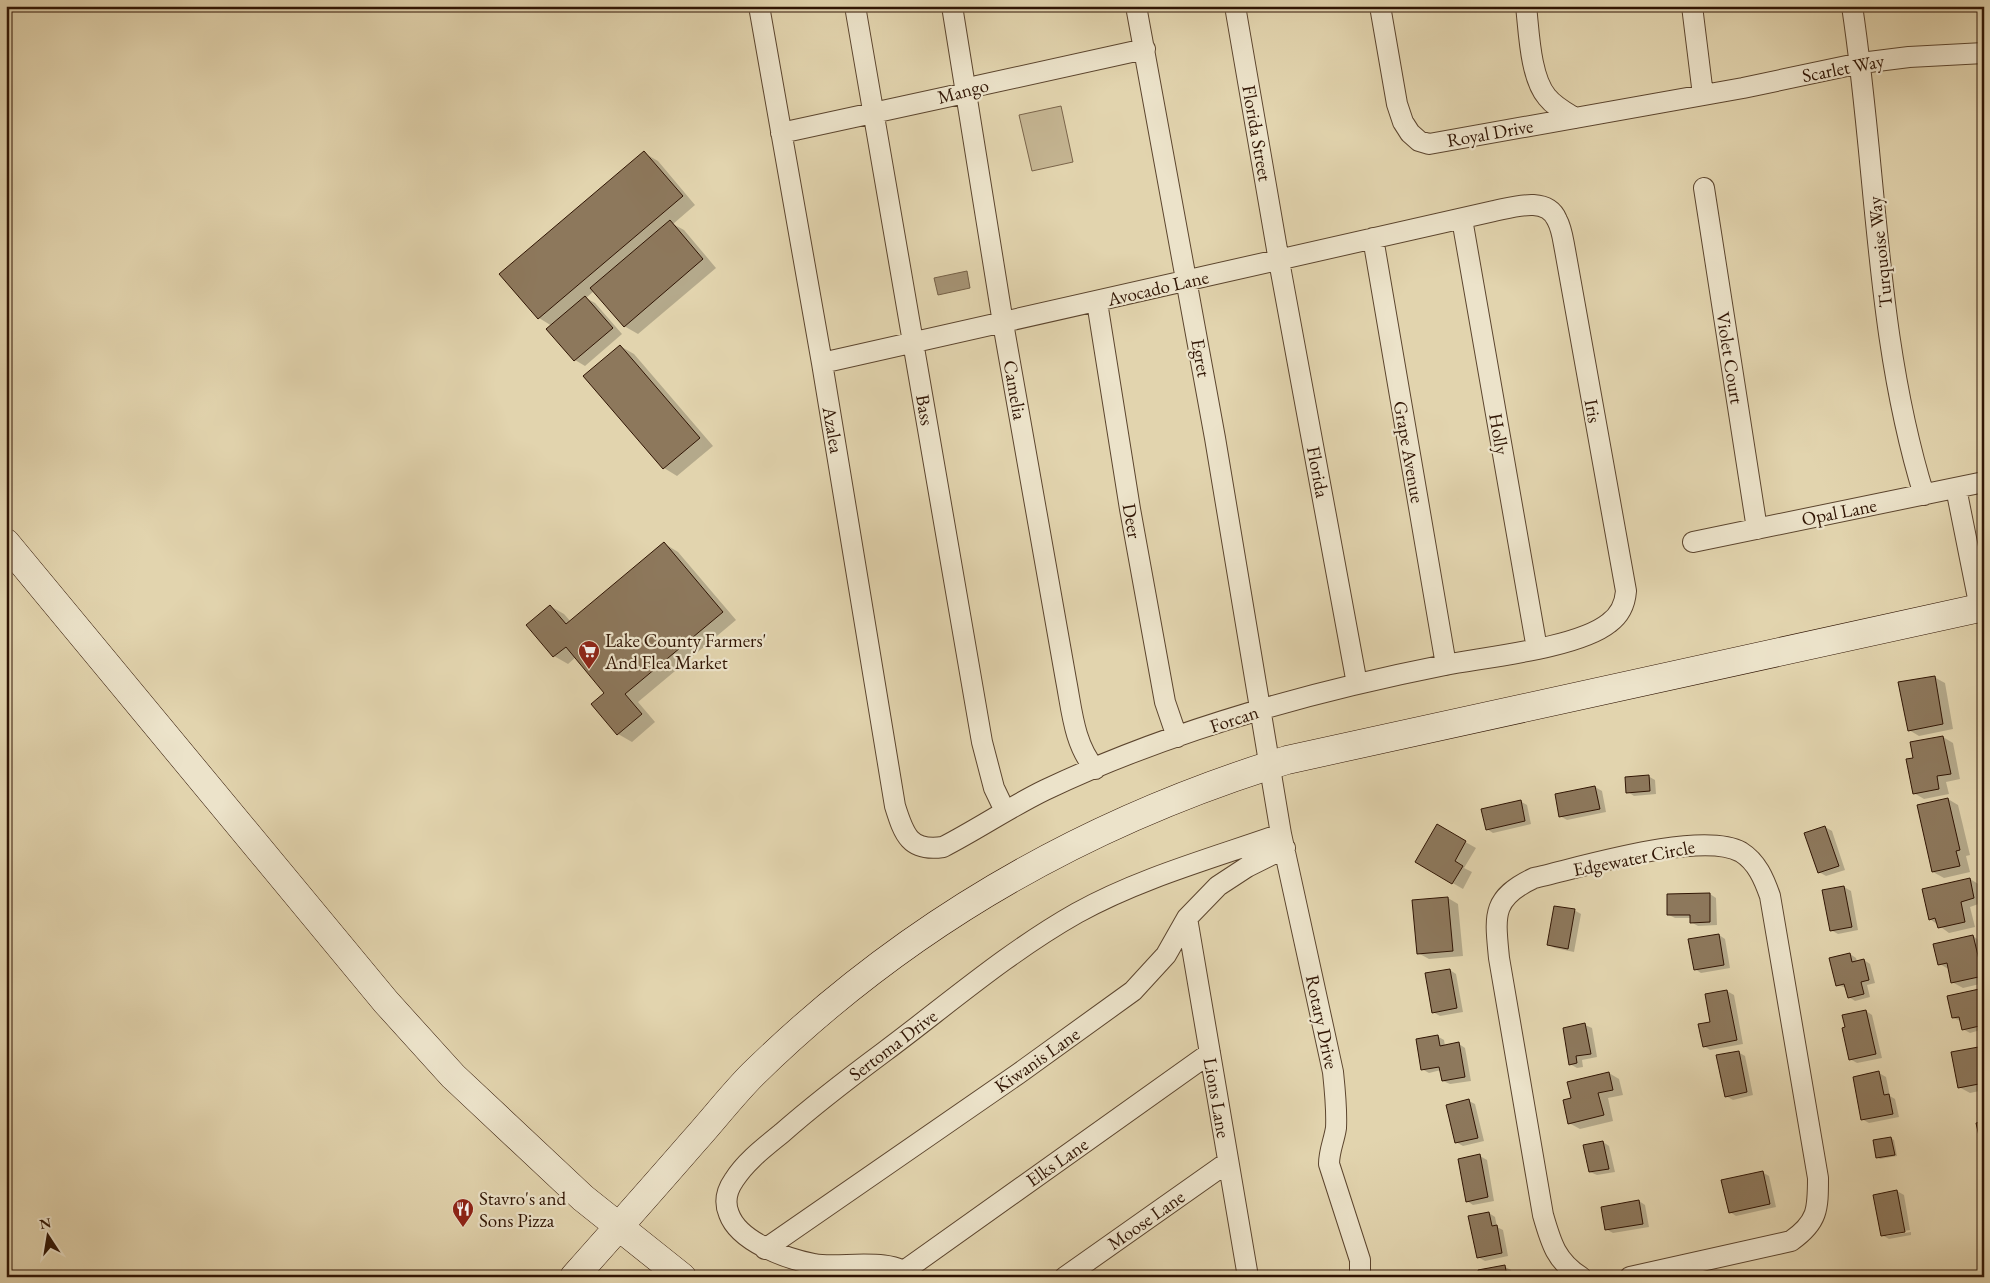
<svg xmlns="http://www.w3.org/2000/svg" width="1990" height="1283" font-family="'EB Garamond',serif">
<rect width="100%" height="100%" fill="#e2d4ae"/>
<filter id="stains"><feTurbulence type="fractalNoise" baseFrequency=".004" numOctaves="4"/><feColorMatrix values="0 0 0 0 .2 0 0 0 0 .09 0 0 0 0 .02 0 0 0 .5 -.17"/></filter>
<radialGradient id="worn" r=".72"><stop offset=".6" stop-color="#630" stop-opacity="0"/><stop offset="1" stop-color="#630" stop-opacity=".3"/></radialGradient>
<path fill="#c4b491" stroke="#7a644a" d="M1061,106L1073,162L1032,171L1019,115Z"/>
<path fill="#a59374" stroke="#766147" d="M1983,157H1984V343C1977,281 1978,219 1983,157Z
M967,271L970,288L938,295L934,278Z"/>
<path fill="#0003" d="M644,153L658,161L695,205L673,224L684,230L716,268L638,334L624,326L594,291L586,298L595,303L622,334L585,366L575,360L552,326L539,318L501,274Z
M620,346L634,354L713,446L677,476L664,468Z
M665,544L678,552L736,620L638,702L655,722L632,742L618,734L606,693L576,657L568,664L554,656L528,625L550,606L564,614L571,622Z
M1934,677L1945,683L1953,729L1919,736L1909,730Z
M1943,737L1953,743L1960,779L1946,782L1949,794L1924,799L1914,793L1915,759Z
M1648,776L1655,780L1656,794L1634,796L1628,792Z
M1595,787L1602,791L1606,812L1567,820L1560,816Z
M1948,799L1958,805L1970,855L1966,856L1970,872L1944,878L1933,872Z
M1520,801L1527,805L1531,824L1493,833L1487,829Z
M1437,826L1476,848L1464,868L1472,872L1463,889L1416,862Z
M1825,827L1832,831L1845,870L1826,876L1819,872Z
M1970,879L1980,885L1984,902L1970,907L1975,927L1949,933L1930,919Z
M1844,887L1851,891L1858,930L1838,934L1831,930Z
M1710,894L1716,898L1717,925L1698,926L1691,922V918H1675L1669,915Z
M1448,898L1458,904L1463,956L1429,959L1418,953Z
M1574,910L1581,914L1574,952L1555,948L1549,945Z
M1719,935L1725,939L1730,968L1701,973L1695,969Z
M1973,936L1984,944V983L1963,988L1952,982L1950,970L1940,964Z
M1850,954L1856,958L1857,962L1864,960L1870,964L1875,983L1867,985L1870,997L1855,1001L1849,997L1847,988L1837,985Z
M1450,970L1456,974L1463,1012L1440,1016L1433,1012Z
M1984,989V1029L1970,1033L1963,1029L1961,1021L1953,1018Z
M1727,991L1734,995L1743,1044L1710,1050L1704,1046L1712,1023Z
M1866,1011L1872,1015L1882,1058L1857,1063L1850,1059L1846,1028Z
M1585,1025L1592,1028L1597,1057L1582,1060L1583,1067L1577,1068L1570,1064Z
M1437,1036L1444,1040L1445,1046L1459,1044L1465,1048L1471,1081L1450,1084L1443,1081L1441,1070L1429,1073L1422,1069Z
M1984,1047V1090L1970,1093L1959,1087Z
M1738,1052L1745,1056L1753,1095L1733,1100L1726,1096Z
M1609,1073L1619,1079L1623,1095L1608,1098L1613,1121L1580,1129L1569,1123L1573,1099Z
M1879,1073L1886,1077L1890,1096L1895,1099L1899,1117L1869,1123L1862,1119Z
M1469,1101L1475,1104L1484,1141L1463,1146L1456,1142Z
M1891,1138L1894,1140L1897,1156L1880,1159L1877,1157Z
M1603,1142L1609,1146L1615,1172L1597,1175L1590,1172Z
M1480,1156L1487,1160L1494,1201L1473,1205L1467,1201Z
M1762,1172L1769,1176L1776,1207L1736,1216L1730,1212Z
M1980,1175H1984V1192Z
M1897,1191L1904,1195L1910,1230L1886,1234V1236L1911,1232V1235L1889,1239L1882,1235L1875,1196Z
M1639,1201L1645,1205L1649,1227L1613,1233L1606,1229Z
M1489,1213L1495,1217L1497,1227L1503,1230L1508,1256L1485,1261L1478,1257Z
M1505,1267L1511,1270L1512,1277H1480Z"/>
<path fill="#8d785c" stroke="#301504" d="M644,151L683,196L538,319L499,274Z
M670,220L703,259L624,327L590,288Z
M585,296L613,328L574,361L546,329Z
M620,345L700,438L663,469L583,376Z
M664,542L723,612L625,694L642,714L617,735L591,704L604,693L566,647L553,657L526,625L550,605L566,624Z
M1935,676L1943,724L1908,731L1898,682Z
M1943,736L1951,774L1937,776L1939,789L1913,794L1906,759L1913,758L1910,742Z
M1649,775L1650,791L1626,793L1625,777Z
M1595,786L1600,809L1559,817L1555,794Z
M1948,798L1960,850L1956,851L1960,866L1932,872L1917,805Z
M1521,800L1525,821L1486,830L1481,809Z
M1437,824L1466,841L1455,861L1463,866L1452,884L1415,862Z
M1825,826L1839,866L1818,873L1804,833Z
M1970,878L1974,898L1961,902L1965,922L1938,928L1935,918L1929,920L1922,889Z
M1844,886L1852,927L1830,931L1822,890Z
M1710,893V922L1690,923V915H1667V894Z
M1448,897L1453,951L1417,954L1412,900Z
M1554,906L1575,909L1568,949L1547,945Z
M1719,934L1724,965L1694,970L1688,939Z
M1973,935L1983,976L1951,983L1947,963L1938,965L1933,944Z
M1850,953L1852,962L1864,959L1869,980L1861,982L1864,994L1848,998L1844,984L1836,986L1829,958Z
M1450,969L1457,1008L1432,1013L1425,973Z
M1984,988V1025L1962,1030L1959,1017L1952,1018L1947,996Z
M1727,990L1737,1040L1703,1047L1698,1024L1710,1022L1705,994Z
M1866,1010L1876,1054L1849,1060L1842,1028L1845,1027L1842,1015Z
M1585,1023L1591,1054L1576,1056L1577,1063L1569,1065L1563,1028Z
M1438,1035L1440,1046L1459,1042L1465,1077L1442,1081L1439,1067L1421,1070L1416,1039Z
M1984,1046V1083L1958,1088L1951,1052Z
M1739,1051L1747,1092L1725,1097L1716,1055Z
M1879,1071L1884,1095L1889,1094L1893,1114L1861,1120L1853,1077Z
M1609,1072L1613,1090L1598,1093L1604,1115L1568,1124L1563,1100L1571,1098L1567,1082Z
M1469,1099L1478,1138L1455,1143L1446,1105Z
M1984,1121V1145H1981L1976,1123Z
M1891,1137L1895,1155L1876,1158L1873,1140Z
M1603,1141L1609,1169L1589,1172L1583,1145Z
M1480,1154L1488,1197L1466,1202L1458,1159Z
M1763,1171L1770,1204L1729,1213L1721,1180Z
M1897,1190L1905,1232L1881,1236L1873,1195Z
M1639,1200L1643,1224L1605,1230L1601,1207Z
M1489,1212L1492,1226L1497,1225L1502,1253L1477,1258L1468,1216Z
M1505,1265L1507,1277H1479L1478,1270Z"/>
<g fill="none" stroke-linecap="round" stroke-linejoin="round">
<g stroke="#5c452e" stroke-width="22">
<path id="minor" d="M759,6L822,363L895,806C904,835 910,852 943,847C978,829 1010,807 1045,790C1171,730 1309,692 1445,665C1487,657 1578,648 1609,623C1620,615 1625,604 1626,591L1565,250C1563,240 1562,229 1557,220C1547,196 1514,207 1494,211L822,363
M855,6L982,742L994,788L1005,811
M952,6L1003,323L1066,680C1072,711 1074,744 1095,769
M1136,6L1215,438L1281,834L1333,1072C1335,1091 1337,1109 1336,1128C1334,1141 1329,1151 1329,1164L1360,1260V1277
M1235,6L1279,261L1357,684
M1380,6L1397,104L1403,122L1410,133L1419,141L1429,144L1743,88L1861,63L1909,57L1984,53
M1526,6C1529,31 1530,77 1547,97C1554,106 1565,112 1575,118
M1692,6L1703,95
M1852,6C1877,169 1875,337 1924,495
M781,133L965,93L977,86L1145,49
M1704,188L1757,529
M1462,219L1537,649
M1373,238L1446,665
M1097,302L1130,509L1165,702L1177,737
M1956,488L1980,608
M1693,542L1984,482
M1187,918L1248,1277
M765,1249L1018,1074L1133,991L1166,955L1187,918L1218,886L1247,867L1285,848
M904,1271L1210,1053
M910,1277C894,1256 838,1269 814,1264C787,1259 739,1242 729,1214C724,1202 727,1190 734,1180C746,1161 765,1147 782,1133C815,1104 849,1078 884,1052C947,1005 1008,952 1077,913C1140,878 1213,858 1281,834
M1065,1277L1228,1162
M1581,1277C1556,1261 1551,1243 1543,1215L1499,958C1495,916 1491,898 1534,878C1579,868 1701,830 1741,852C1757,862 1764,879 1770,896L1818,1178C1818,1209 1818,1222 1791,1241L1630,1277"/>
</g>
<g stroke="#301504" stroke-width="29">
<path id="secondary" d="M6,543L386,1002L453,1076L583,1198L682,1277
M574,1277C614,1232 654,1187 693,1142C713,1120 732,1095 753,1074C904,926 1085,822 1287,760L1984,607"/>
</g>
<use href="#minor" stroke="#ece3ca" stroke-width="20"/>
<use href="#secondary" stroke="#ece3ca" stroke-width="28"/>
</g>
<defs>
<g id="supermarket-pin" transform="scale(1.125)"><path d="M0 17L-7.5 6A9.5 9.5 0 1 1 7.5 6Z" fill="#8f2418" stroke="#ece3ca"/><path d="M-6-5.5h2.5l.6 2H6L4.5 2H-2.5L-4.4-4H-6ZM-1.5 3.2a1.3 1.3 0 1 0 .1 0ZM3 3.2a1.3 1.3 0 1 0 .1 0Z" fill="#fff"/></g>
<g id="restaurant-pin" transform="scale(1.125)"><path d="M0 17L-7.5 6A9.5 9.5 0 1 1 7.5 6Z" fill="#8f2418" stroke="#ece3ca"/><path d="M-5-6h1v4h1v-4h1v4h1v-4h1v5L-1.5 .5V6h-2V.5L-5-1ZM5-6V6H3V1.5H1.5Q1.5-4 5-6Z" fill="#fff"/></g>
</defs>
<g fill-rule="evenodd">
<use href="#supermarket-pin" x="589" y="651"/>
<use href="#restaurant-pin" x="463" y="1209"/>
</g>
<g text-anchor="middle" dominant-baseline="central" stroke-width="4.5" stroke-linejoin="round" paint-order="stroke">
<g font-size="19" fill="#301504" stroke="#ece3ca">
<text transform="translate(1843 68) rotate(-11)">Scarlet Way</text>
<text transform="translate(963 91) rotate(-15)">Mango</text>
<text transform="translate(1257 133) rotate(80)">Florida Street</text>
<text transform="translate(1490 133) rotate(-10)">Royal Drive</text>
<text transform="translate(1880 252) rotate(-96)">Turquoise Way</text>
<text transform="translate(1158 288) rotate(-13)">Avocado Lane</text>
<text transform="translate(1201 358) rotate(80)">Egret</text>
<text transform="translate(1730 358) rotate(81)">Violet Court</text>
<text transform="translate(1015 390) rotate(80)">Camelia</text>
<text transform="translate(925 410) rotate(80)">Bass</text>
<text transform="translate(1593 411) rotate(80)">Iris</text>
<text transform="translate(833 430) rotate(80)">Azalea</text>
<text transform="translate(1499 434) rotate(80)">Holly</text>
<text transform="translate(1409 452) rotate(80)">Grape Avenue</text>
<text transform="translate(1318 472) rotate(79)">Florida</text>
<text transform="translate(1839 512) rotate(-11)">Opal Lane</text>
<text transform="translate(1132 521) rotate(80)">Deer</text>
<text transform="translate(1234 719) rotate(-18)">Forcan</text>
<text transform="translate(1634 858) rotate(-11)">Edgewater Circle</text>
<text transform="translate(1322 1022) rotate(78)">Rotary Drive</text>
<text transform="translate(893 1045) rotate(-37)">Sertoma Drive</text>
<text transform="translate(1037 1060) rotate(-35)">Kiwanis Lane</text>
<text transform="translate(1217 1098) rotate(80)">Lions Lane</text>
<text transform="translate(1057 1162) rotate(-35)">Elks Lane</text>
<text transform="translate(1146 1220) rotate(-35)">Moose Lane</text>
</g>
<g font-size="19" fill="#301504" stroke="#ece3ca" text-anchor="start">
<text x="605" y="640">Lake County Farmers'<tspan x="605" dy="22">And Flea Market</tspan></text>
<text x="479" y="1198">Stavro's and<tspan x="479" dy="22">Sons Pizza</tspan></text>
</g>
</g>
<rect width="1990" height="1283" fill="none" stroke="#e2d4ae" stroke-width="25"/>
<rect x="8" y="8" width="1975" height="1268" fill="none" stroke="#301504" stroke-width="2.5"/>
<rect x="12" y="12" width="1965" height="1258" fill="none" stroke="#301504"/>
<g transform="translate(48 1236) rotate(348)" stroke="#ece3ca" stroke-width="4" paint-order="stroke">
<path d="M0-4L9 19L0 12L-9 19Z" fill="#301504"/>
<text y="-8" font-size="14" font-weight="bold" text-anchor="middle" fill="#301504">N</text>
</g>
<rect width="100%" height="100%" filter="url(#stains)"/>
<rect width="100%" height="100%" fill="url(#worn)"/>
</svg>
